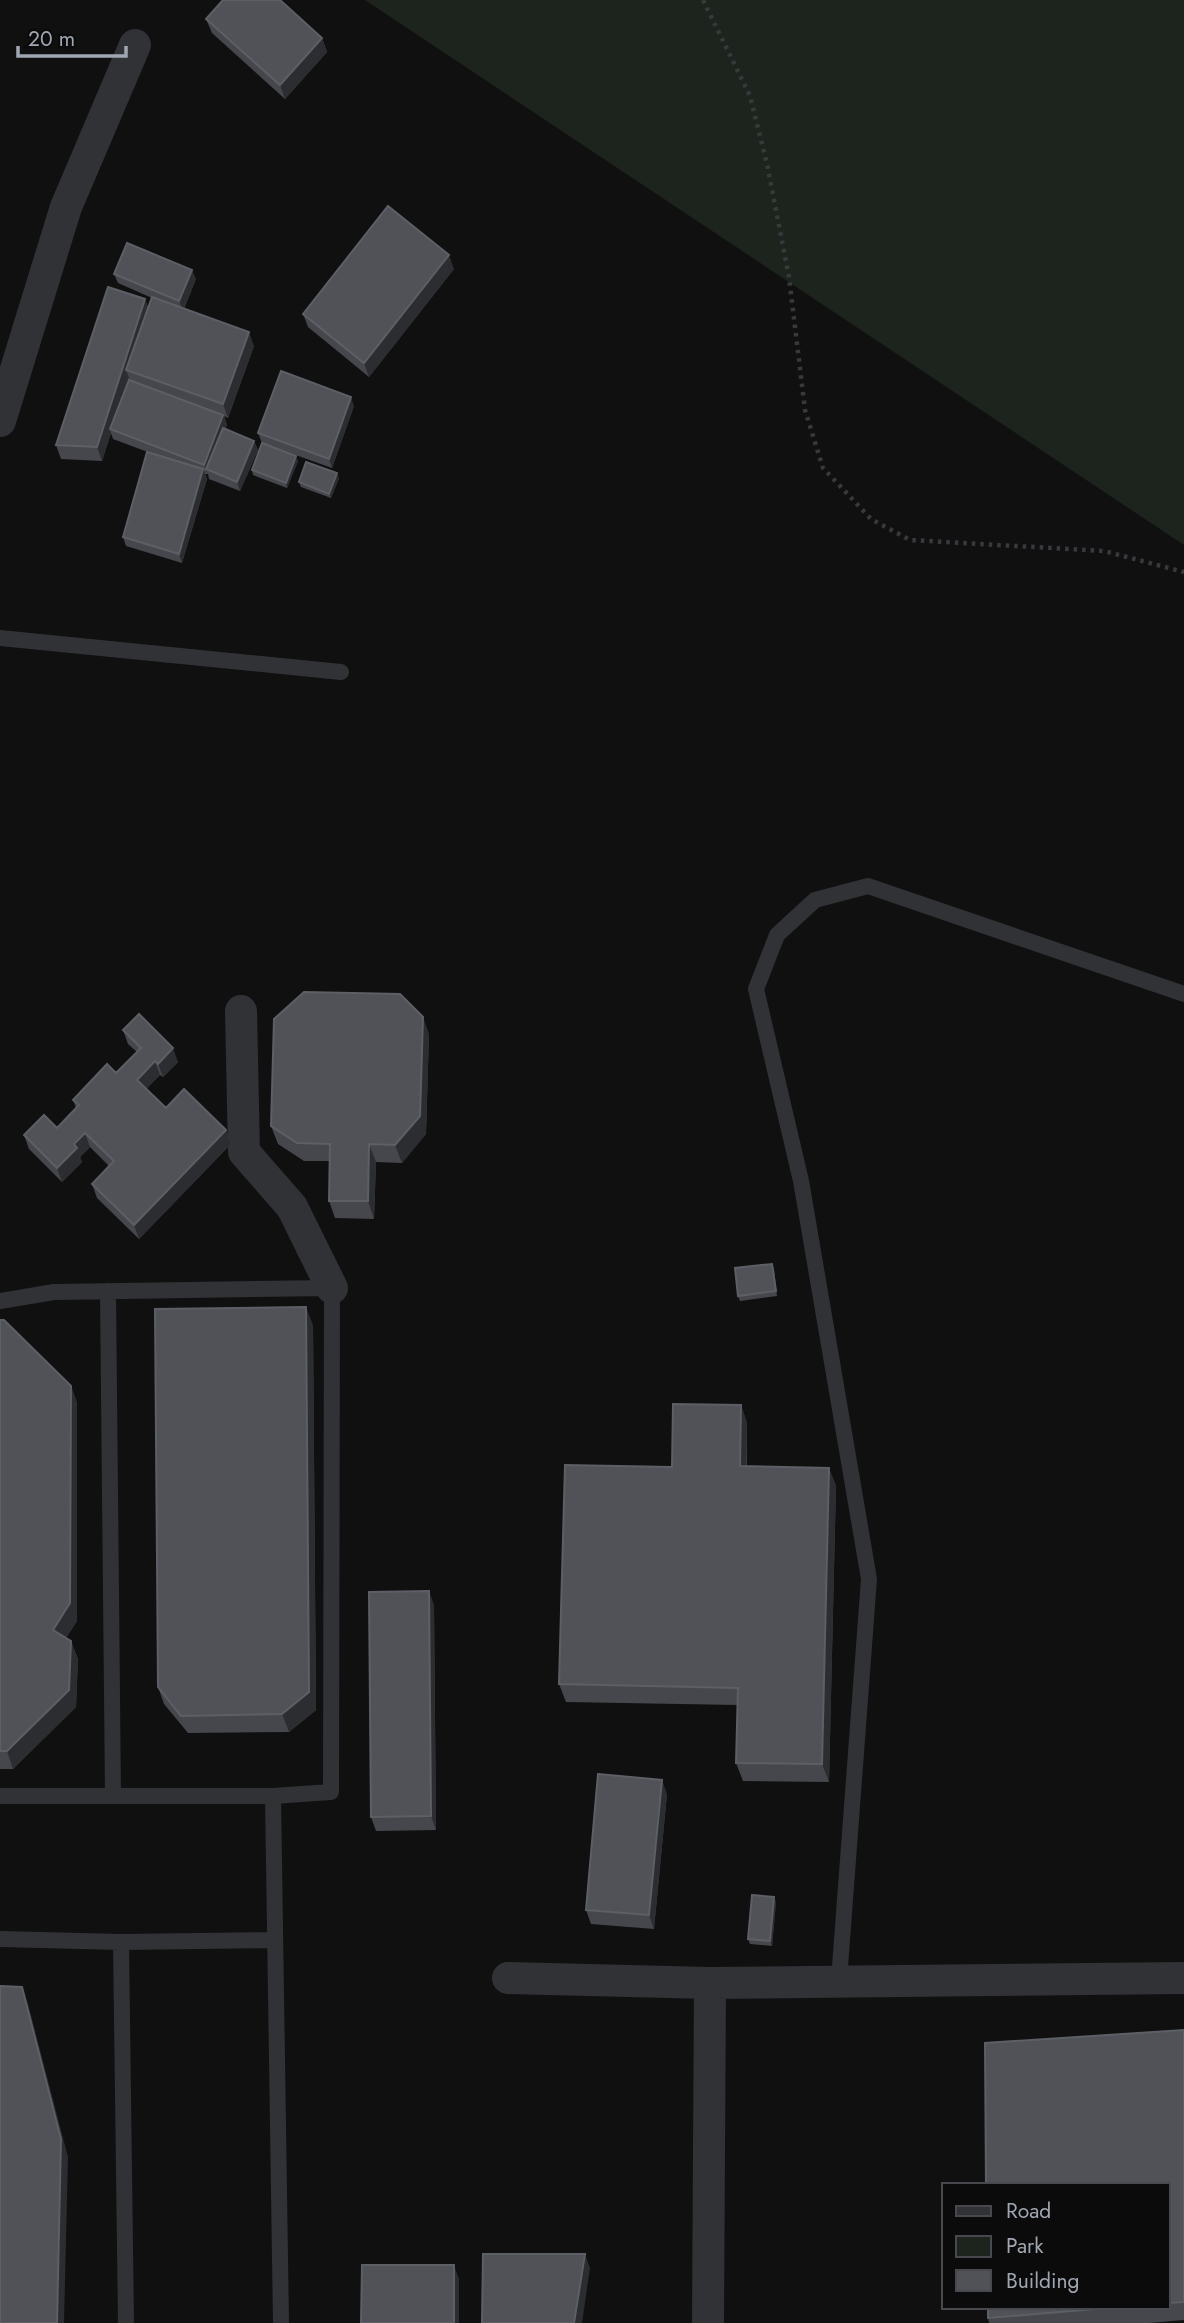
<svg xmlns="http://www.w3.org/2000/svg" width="1184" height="2323" font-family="Jost,sans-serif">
<rect width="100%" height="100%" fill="#101011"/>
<path fill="#1c241d" d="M365,0H1184V545Z"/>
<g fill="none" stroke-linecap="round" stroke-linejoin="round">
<path stroke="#37393d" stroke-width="4.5" stroke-dasharray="3.5 5" stroke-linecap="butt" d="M703,0L750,96L767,164L789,277L805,410L823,468L871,519L910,540L1104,551L1184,572"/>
<path stroke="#313236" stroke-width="16" d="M0,638L341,672
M108,1291L113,1796
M0,1301L54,1292L332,1288L331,1792L273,1796H0
M273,1796L281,2323
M0,1939L121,1942L275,1940
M121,1942L126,2323
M839,1980L869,1579L801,1181L756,989L777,935L815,900L868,886L1184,994"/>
<path stroke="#313236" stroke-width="32" d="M0,421L66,207L135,45
M241,1011L244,1152L292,1207L332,1288
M508,1978L710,1983L1184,1978
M708,2323L710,1983"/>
</g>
<path fill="#46474c" d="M206,19L322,38L327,52L285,99L212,33Z
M454,269L369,377L308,327L303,314Z
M114,274L196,279L184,309L254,346L228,418L224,416L227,425L225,429L254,441L258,450L240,491L209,479L208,474H205L207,479L182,563L126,546L123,537L153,454L113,439L111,433L102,461L61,459L56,445L145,299L148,307L152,298L118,283Z
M354,406L332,468L262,443L258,433Z
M298,461L287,488L253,475L252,470Z
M339,478L331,498L301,487L299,482Z
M123,1030L178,1062L163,1077L160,1075L146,1089L166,1108L226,1130L231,1144L139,1239L97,1198L92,1184L109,1166L90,1147L80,1157L82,1162L62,1182L29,1149L24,1135L57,1128L76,1108L73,1100L116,1073L137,1052L128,1044Z
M429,1034L426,1134L402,1163L376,1162L374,1219L335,1218L329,1201L330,1161H304L278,1144L271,1126Z
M772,1264L774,1269L777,1296L740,1301L738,1296Z
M0,1320L71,1386L77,1403V1621L66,1638L71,1641L78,1659L76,1707L13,1769H0Z
M313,1325L316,1710L289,1732L188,1733L164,1704L158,1687Z
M741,1405L747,1423V1466L836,1485L829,1782L743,1781L736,1763L737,1705L566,1702L559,1684L672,1467Z
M434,1605L436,1830L376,1831L371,1817Z
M667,1794L654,1929L591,1924L586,1910Z
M776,1902L772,1946L750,1944L748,1939Z
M1184,2030V2320L1149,2323H989L988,2318V2307H1168V2185Z"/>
<path fill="#2c2d30" d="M322,38L327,52L285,99L280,85Z
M449,255L454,269L369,377L364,363Z
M192,270L196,279L183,311L179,301Z
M145,299L150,313L126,370L129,378L112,430L110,429L111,433L102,461L97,447Z
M249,332L254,346L228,418L223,404Z
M351,397L354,406L332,468L329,459Z
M223,415L227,425L209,470L206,469L208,475L204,465Z
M254,441L258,450L240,491L237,482Z
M296,456L298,461L287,488L286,483Z
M203,469L207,479L182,563L179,554Z
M337,473L339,478L331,498L329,494Z
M423,1017L429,1034L426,1134L402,1163L395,1145Z
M173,1048L178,1062L163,1077L158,1064Z
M155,1061L160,1075L142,1094L137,1080Z
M226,1130L231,1144L139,1239L134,1225Z
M85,1133L90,1147L80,1157L82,1162L62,1182L57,1168L74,1144Z
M369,1144L376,1162L374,1219L368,1201Z
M772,1264L774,1269L777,1296L776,1291Z
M306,1307L313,1325L316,1710L289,1732L282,1714Z
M71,1386L77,1403V1621L59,1648L53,1630Z
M741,1405L747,1423L746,1483L740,1466Z
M829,1468L836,1485L829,1782L822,1764Z
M429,1591L434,1605L436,1830L431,1816Z
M71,1641L78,1659L76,1707L13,1769L7,1751Z
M662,1780L667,1794L654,1929L649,1915Z
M774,1897L776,1902L772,1946L770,1941Z
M22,1987L28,2004L68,2157L64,2323H57Z
M585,2254L590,2268L582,2323H574Z
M454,2265L459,2279V2323H454Z"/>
<path fill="#505257" stroke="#5c5f65" stroke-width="2" d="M223,0H280L322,38L280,85L206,19Z
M388,206L449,255L364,363L303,314Z
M127,243L192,270L179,301L114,274Z
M108,287L145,299L97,447L56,445Z
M152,297L249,332L223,404L126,370Z
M281,371L351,397L329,459L258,433Z
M129,380L223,415L204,465L110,429Z
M223,428L254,441L237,482L206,469Z
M262,443L296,456L286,483L252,470Z
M147,452L203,469L179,554L123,537Z
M306,462L337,473L329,494L299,482Z
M304,992L400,994L423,1017L420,1116L395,1145L369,1144L368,1201H329L330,1144L297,1143L271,1126L274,1019Z
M139,1014L173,1048L158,1064L155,1061L137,1080L166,1108L184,1089L226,1130L134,1225L92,1184L114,1161L85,1133L74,1144L77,1148L57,1168L24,1135L44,1115L57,1128L79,1105L73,1100L107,1064L116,1073L141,1048L123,1030Z
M772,1264L776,1291L738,1296L735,1268Z
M306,1307L309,1692L282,1714L181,1716L158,1687L155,1309Z
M0,1320H4L71,1386L70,1603L53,1630L71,1641L69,1690L7,1751H0Z
M673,1404L741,1405L740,1466L829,1468L822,1764L736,1763L738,1688L559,1684L565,1465L672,1467Z
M429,1591L431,1816L371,1817L369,1592Z
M598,1774L662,1780L649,1915L586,1910Z
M752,1895L774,1897L770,1941L748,1939Z
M0,1986L22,1987L61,2139L57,2323H0Z
M1184,2030V2302L1168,2303V2185H986L985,2043Z
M483,2254H585L574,2323H482Z
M362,2265H454V2323H361Z
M988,2307H1118L988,2318Z"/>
<rect x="942" y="2183" width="228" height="126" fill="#0b0b0c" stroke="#47494e" stroke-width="2"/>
<rect x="956" y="2206" width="35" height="10" fill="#313236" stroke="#47494e" stroke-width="2"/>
<text x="1006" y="2218" font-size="21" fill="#a1a7b2">Road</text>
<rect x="956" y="2236" width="35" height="21" fill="#1c241d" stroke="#47494e" stroke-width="2"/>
<text x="1006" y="2253" font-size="21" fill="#a1a7b2">Park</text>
<rect x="956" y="2270" width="35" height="21" fill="#505257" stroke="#47494e" stroke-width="2"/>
<text x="1006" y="2288" font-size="21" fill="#a1a7b2">Building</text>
<path d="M18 46v10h108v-10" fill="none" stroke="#a1a7b2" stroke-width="3.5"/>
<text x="28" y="46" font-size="21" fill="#a1a7b2" stroke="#0b0b0c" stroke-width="5" paint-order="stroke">20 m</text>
</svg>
